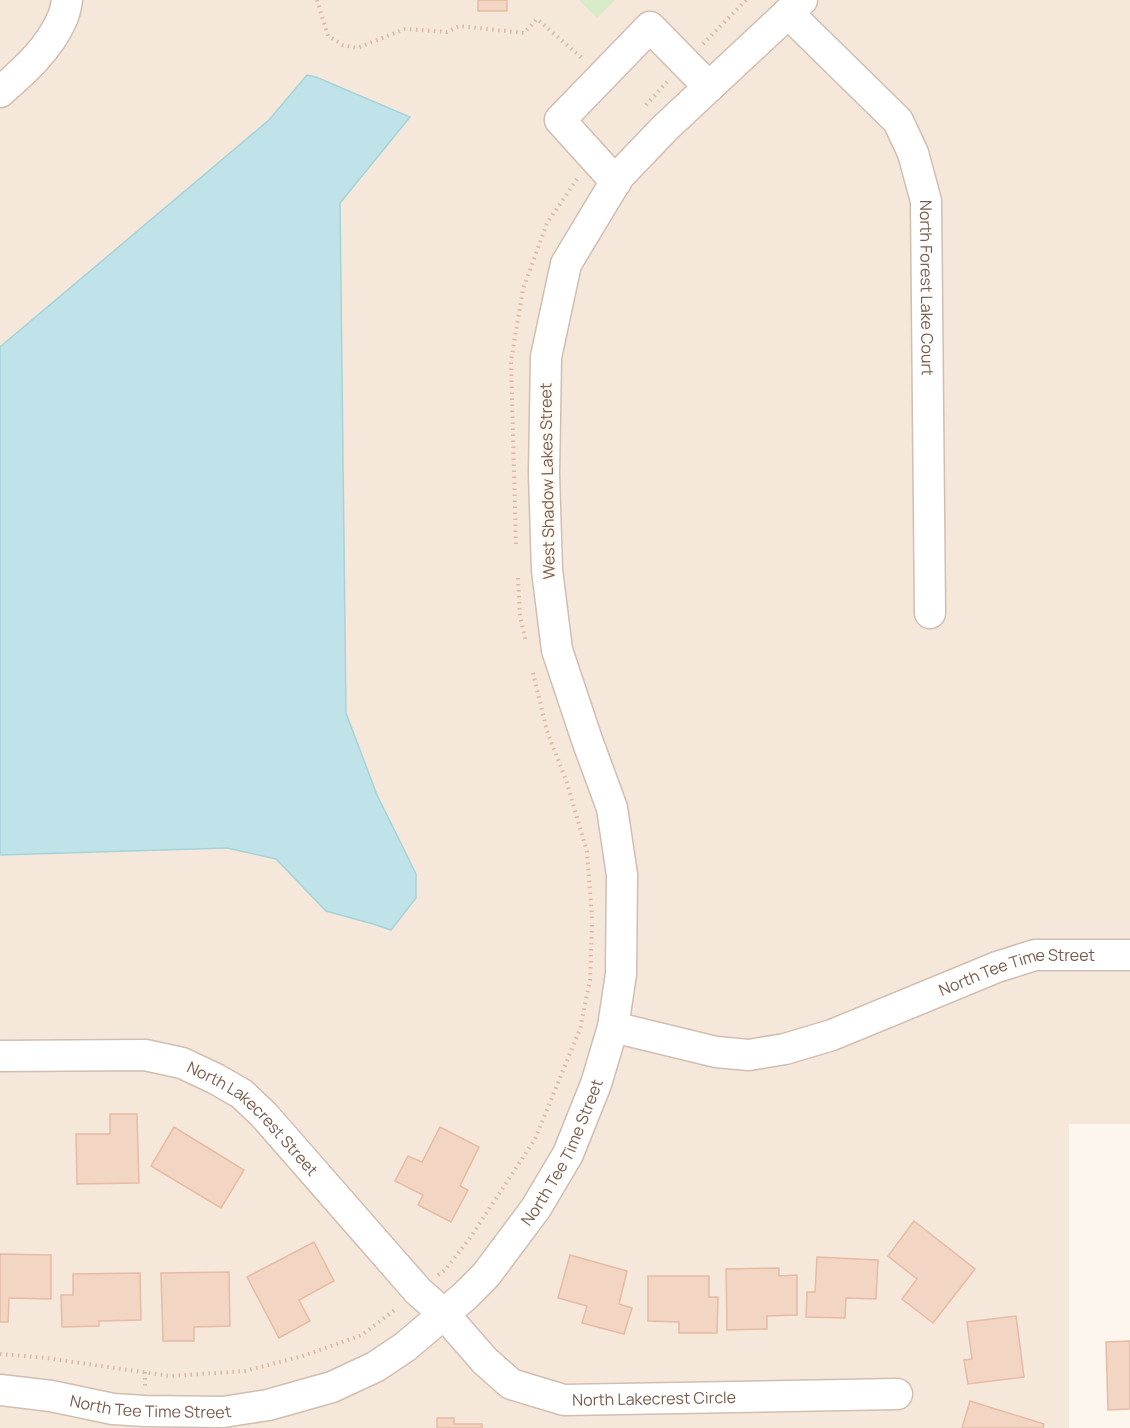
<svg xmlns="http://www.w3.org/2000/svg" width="1130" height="1428" font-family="Manrope,sans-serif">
<rect width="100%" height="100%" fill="#fdf6ec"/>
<path fill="#f5e8da" d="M0,0H1130V1124H1069V1428H0Z"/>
<path fill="#d8ecc9" d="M579,0H615L597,18Z"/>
<path fill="#bfe3e8" stroke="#a5d3da" stroke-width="1.5" d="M307,75L316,77L410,117L340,203L346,713L377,795L416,874V898L391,930L373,924L326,911L276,859L227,848L0,855V347L269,120Z"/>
<path fill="#f3d5c3" stroke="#e6bba3" stroke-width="1.5" d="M478,0H507V11H478Z
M110,1114H137L139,1183L77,1184L76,1134H110Z
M174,1127L244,1170L221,1208L151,1166Z
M440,1127L479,1147L460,1186L468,1190L451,1222L418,1205L423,1195L395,1181L408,1156L422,1162Z
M914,1221L975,1269L933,1323L902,1299L917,1279L888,1256Z
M314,1242L334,1281L299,1300L310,1321L279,1338L247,1277Z
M0,1254L51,1255V1299L9,1298L8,1322H0Z
M570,1255L627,1271L619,1304L632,1308L624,1334L582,1323L587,1306L558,1298Z
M817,1257L878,1260L876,1299L846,1298L845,1318L806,1317L807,1292H815Z
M779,1268V1276L797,1275V1315L767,1316V1329L727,1330L726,1269Z
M229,1272L230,1326L194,1327V1341H163L161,1273Z
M140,1273L141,1320L99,1321V1326L62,1327L61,1295H73V1274Z
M648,1276H709V1297H718L717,1333H679V1322L648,1321Z
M1016,1316L1024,1377L968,1384L964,1360L972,1359L967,1322Z
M1130,1341V1409L1108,1410L1106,1342Z
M970,1401L1044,1424L1043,1428H962Z
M437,1418H454V1424H482V1428H437Z"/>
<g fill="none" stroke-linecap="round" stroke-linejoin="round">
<g stroke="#d1beb0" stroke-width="33">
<g id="minor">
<path id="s1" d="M788,13L898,121L913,153L926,201L930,613"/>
<path d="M0,92C24,71 49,49 62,19C65,13 66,6 67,0"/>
<path d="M616,182L560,120L650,27L709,87"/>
<path id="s2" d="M613,1027L716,1052L749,1055L785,1049L832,1035L997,967L1035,955H1130"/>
<path id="s3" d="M0,1056L145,1055L182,1063L216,1079L242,1094L264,1115L418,1291L444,1314L485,1361L511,1384L564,1400L897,1394"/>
<path id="s4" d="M0,1390L51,1396L113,1409L145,1411L223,1412L268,1405L332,1387L375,1367L405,1347L465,1296L486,1275L536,1208L568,1154L596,1084L613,1027L621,974L622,875L612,808L587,740L557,650L547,570L544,474L546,357L566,264L619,176L665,128L802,0"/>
</g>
</g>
<path stroke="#d9b8a5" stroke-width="4" stroke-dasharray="1.5 4.5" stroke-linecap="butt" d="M317,0L328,36L343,45L357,48L405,29L447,32L459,26L524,33L537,19L582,58
M703,44L746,0
M646,105L667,82
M516,544L511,361L523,289L547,223L577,179
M518,578L520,616L526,642
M533,673L547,731L567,783L587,852L592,918
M438,1275L445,1270L470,1238L535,1139L580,1029L590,980L592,925
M0,1354L46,1358L170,1376L245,1371L303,1356L362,1335L397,1308
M145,1372V1386"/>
<use href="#minor" stroke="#fff" stroke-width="30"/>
</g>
<g text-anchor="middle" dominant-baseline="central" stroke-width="4.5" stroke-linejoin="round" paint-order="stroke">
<g font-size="16" fill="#7a5c4d" stroke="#fffaf3">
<text stroke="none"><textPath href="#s1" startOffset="326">North Forest Lake Court</textPath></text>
<text transform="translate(547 481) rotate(-91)">West Shadow Lakes Street</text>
<text stroke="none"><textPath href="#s2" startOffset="422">North Tee Time Street</textPath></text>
<text stroke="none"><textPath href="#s3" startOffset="274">North Lakecrest Street</textPath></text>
<text stroke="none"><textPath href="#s4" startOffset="674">North Tee Time Street</textPath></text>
<text stroke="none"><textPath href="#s3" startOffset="792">North Lakecrest Circle</textPath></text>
<text stroke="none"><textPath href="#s4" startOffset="152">North Tee Time Street</textPath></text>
</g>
</g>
</svg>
